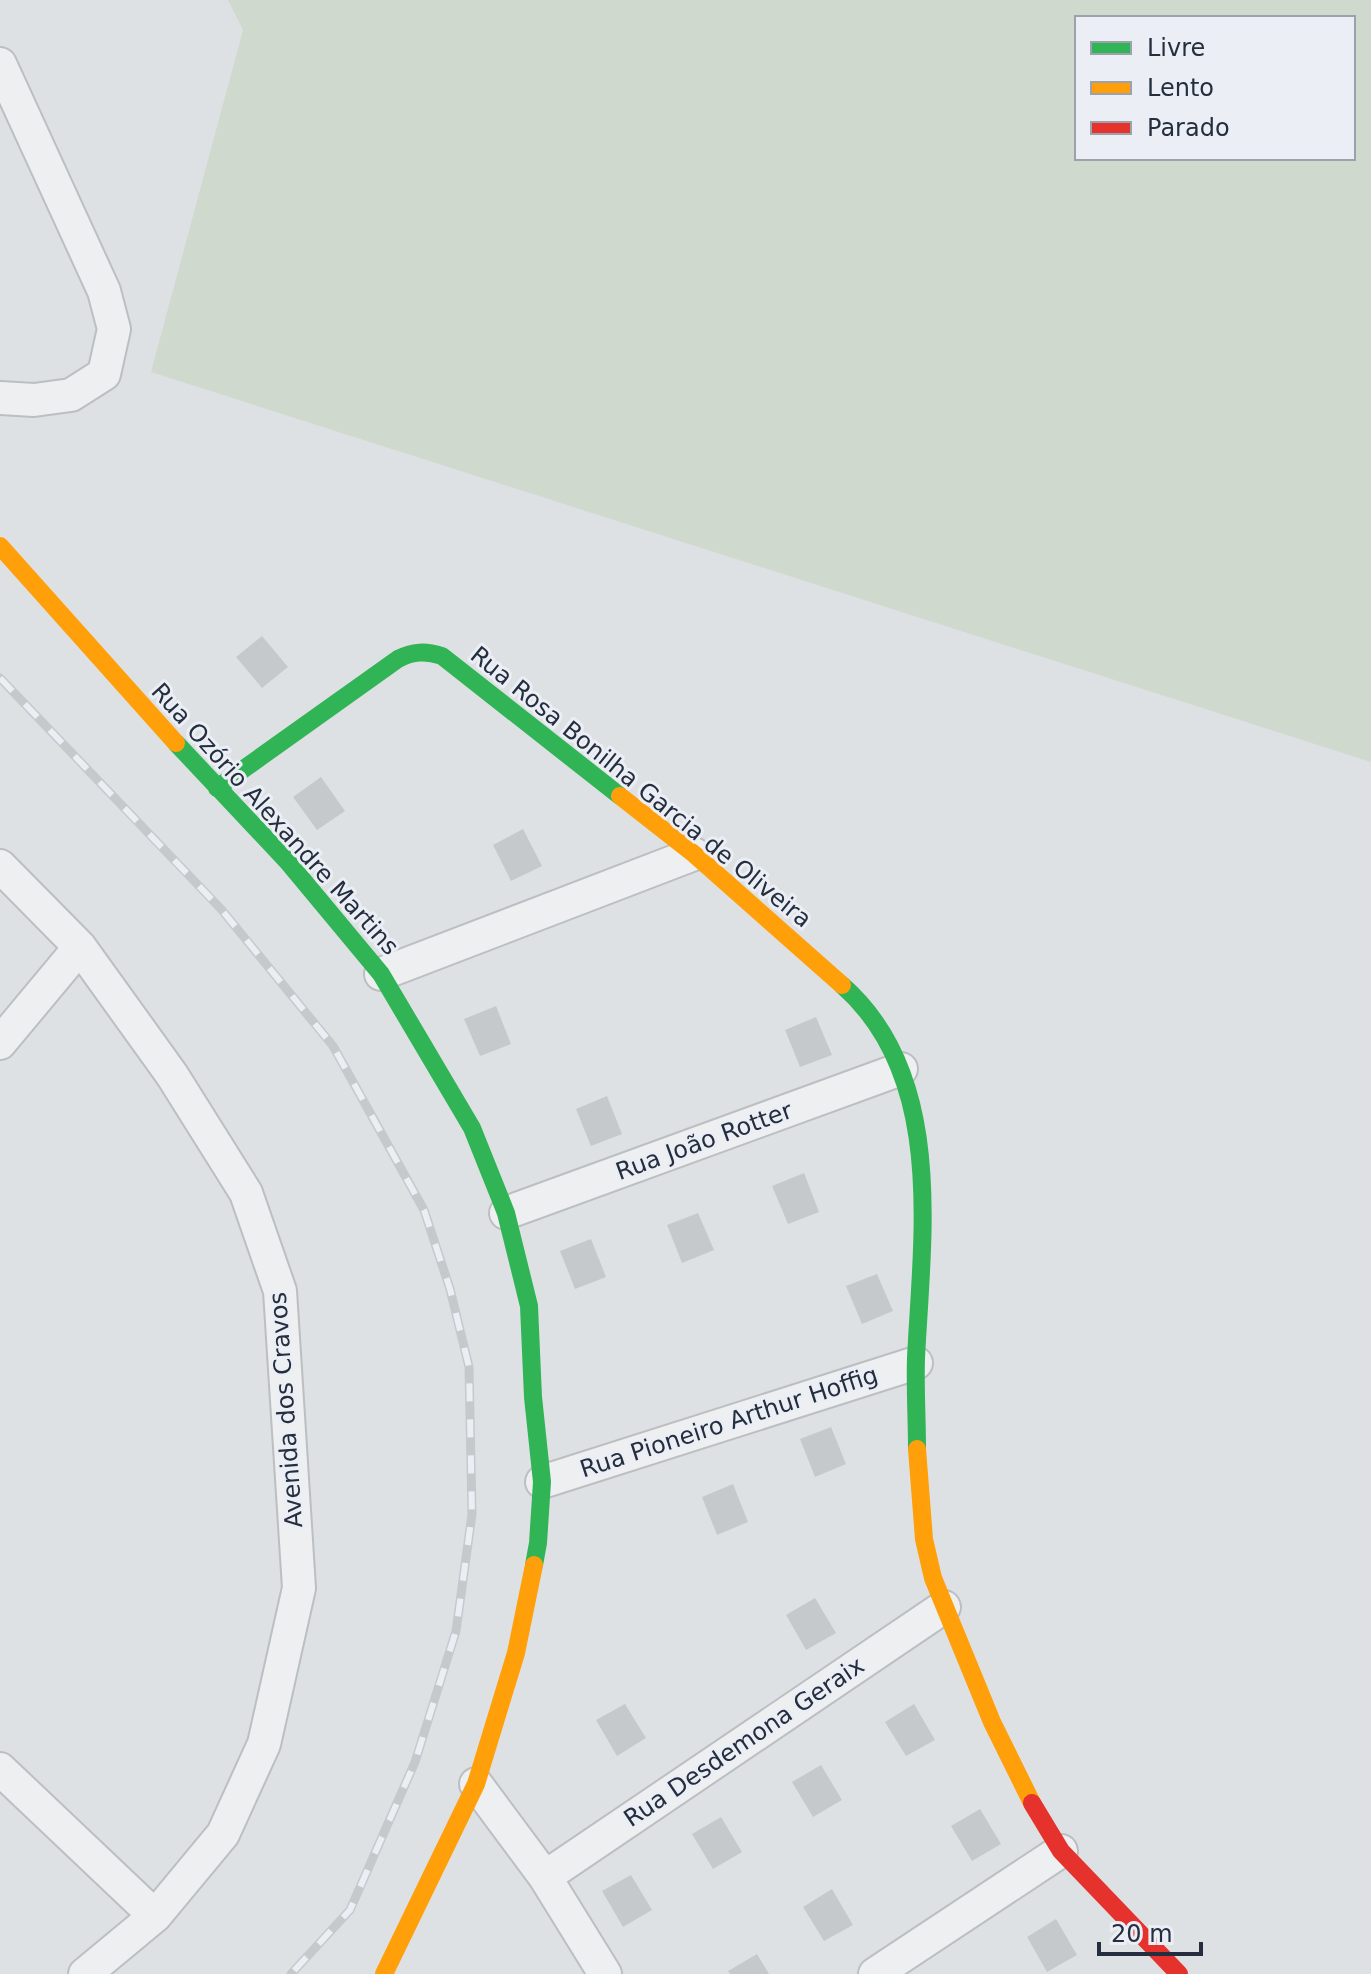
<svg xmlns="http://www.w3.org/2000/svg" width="1371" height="1974" font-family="'DejaVu Sans',sans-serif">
<rect width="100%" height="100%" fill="#dee1e4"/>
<path fill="#cfd9ce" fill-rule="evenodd" d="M228,0H1371V762L151,372L243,30ZM1077,18H1353V158H1077Z"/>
<path fill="#c6c9cc" d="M262,636L288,667L262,688L236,657Z
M321,777L345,811L317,830L293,797Z
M523,829L542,866L511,881L493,845Z
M496,1006L511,1044L480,1056L464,1019Z
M816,1017L832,1055L800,1067L785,1030Z
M607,1096L622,1134L591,1146L576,1109Z
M804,1173L819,1212L788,1224L772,1186Z
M698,1213L714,1250L682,1263L667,1225Z
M591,1239L606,1277L575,1289L560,1251Z
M877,1274L893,1311L862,1324L846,1286Z
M831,1427L846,1464L815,1477L800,1439Z
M733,1484L748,1522L717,1535L702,1497Z
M815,1598L836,1633L806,1650L786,1615Z
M625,1704L646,1738L617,1756L596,1720Z
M914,1704L935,1740L906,1756L885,1722Z
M821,1765L842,1800L813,1817L792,1782Z
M980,1809L1001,1844L972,1861L951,1826Z
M721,1817L742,1852L713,1869L692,1834Z
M631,1875L652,1910L623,1927L602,1891Z
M832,1889L853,1925L824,1941L803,1907Z
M1056,1919L1077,1955L1047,1972L1027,1937Z
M757,1954L769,1974H730L728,1971Z"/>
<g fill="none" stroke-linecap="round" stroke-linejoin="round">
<g stroke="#bcbfc2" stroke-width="36">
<path id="street" d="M0,64L104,291L114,329L104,374L71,395L34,400L0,398
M0,866L80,947L172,1075L246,1193L280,1291L299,1588L264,1744L223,1834L155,1916L85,1974
M381,974L694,854
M0,1043L80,947
M506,1213L901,1069
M542,1482L916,1363
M0,1769L155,1916
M476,1784L545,1877L605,1974
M545,1877L944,1607
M875,1974L1061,1851"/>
</g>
<use href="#street" stroke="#edeff1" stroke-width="32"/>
<path stroke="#30b455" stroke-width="18" d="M176,743L287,861L381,974L472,1128L506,1213L529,1306L533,1397L542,1482L538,1543L534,1565
M217,788L398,659C413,651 426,651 442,656L620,796
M842,985C946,1076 922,1235 916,1358C915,1388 917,1419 917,1449"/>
<path stroke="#ff9f0a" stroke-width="18" d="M0,546L176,743
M620,796L694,854L842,985
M917,1449L924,1539L933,1578L992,1722L1032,1803
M384,1974L476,1784L516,1653L534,1565"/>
<path stroke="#e5322d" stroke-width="18" d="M1032,1803L1061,1851L1179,1974"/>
<g stroke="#c6c9cc" stroke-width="9">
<path id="rail" d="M0,678L221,909L333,1046L424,1210L450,1289L469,1367L472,1514L456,1631L415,1762L350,1910L291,1974"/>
</g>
<use href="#rail" stroke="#ebeff5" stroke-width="6" stroke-dasharray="18" stroke-linecap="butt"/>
</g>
<g text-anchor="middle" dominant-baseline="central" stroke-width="6" stroke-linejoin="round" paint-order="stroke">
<g font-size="24" fill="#242e3e" stroke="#ebeff5">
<text transform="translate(641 787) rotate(39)">Rua Rosa Bonilha Garcia de Oliveira</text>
<text transform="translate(275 819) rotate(48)">Rua Ozório Alexandre Martins</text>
<text transform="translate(704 1141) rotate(-20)">Rua João Rotter</text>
<text transform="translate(286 1410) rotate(-94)">Avenida dos Cravos</text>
<text transform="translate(729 1422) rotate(-18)">Rua Pioneiro Arthur Hoffig</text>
<text transform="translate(744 1742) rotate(-34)">Rua Desdemona Geraix</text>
</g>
</g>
<rect x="1075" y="16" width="280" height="144" fill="#ebeff5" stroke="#9ba2ac" stroke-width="2"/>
<rect x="1091" y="42" width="40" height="12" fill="#30b455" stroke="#9ba2ac" stroke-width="2"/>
<text x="1147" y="56" font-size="24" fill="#242e3e">Livre</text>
<rect x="1091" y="82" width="40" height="12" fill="#ff9f0a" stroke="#9ba2ac" stroke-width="2"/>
<text x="1147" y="96" font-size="24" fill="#242e3e">Lento</text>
<rect x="1091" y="122" width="40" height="12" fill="#e5322d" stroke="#9ba2ac" stroke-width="2"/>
<text x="1147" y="136" font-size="24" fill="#242e3e">Parado</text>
<path d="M1099 1942v12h102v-12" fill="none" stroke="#242e3e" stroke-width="4"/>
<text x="1111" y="1942" font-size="24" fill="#242e3e" stroke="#ebeff5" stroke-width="6" paint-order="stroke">20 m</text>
</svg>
